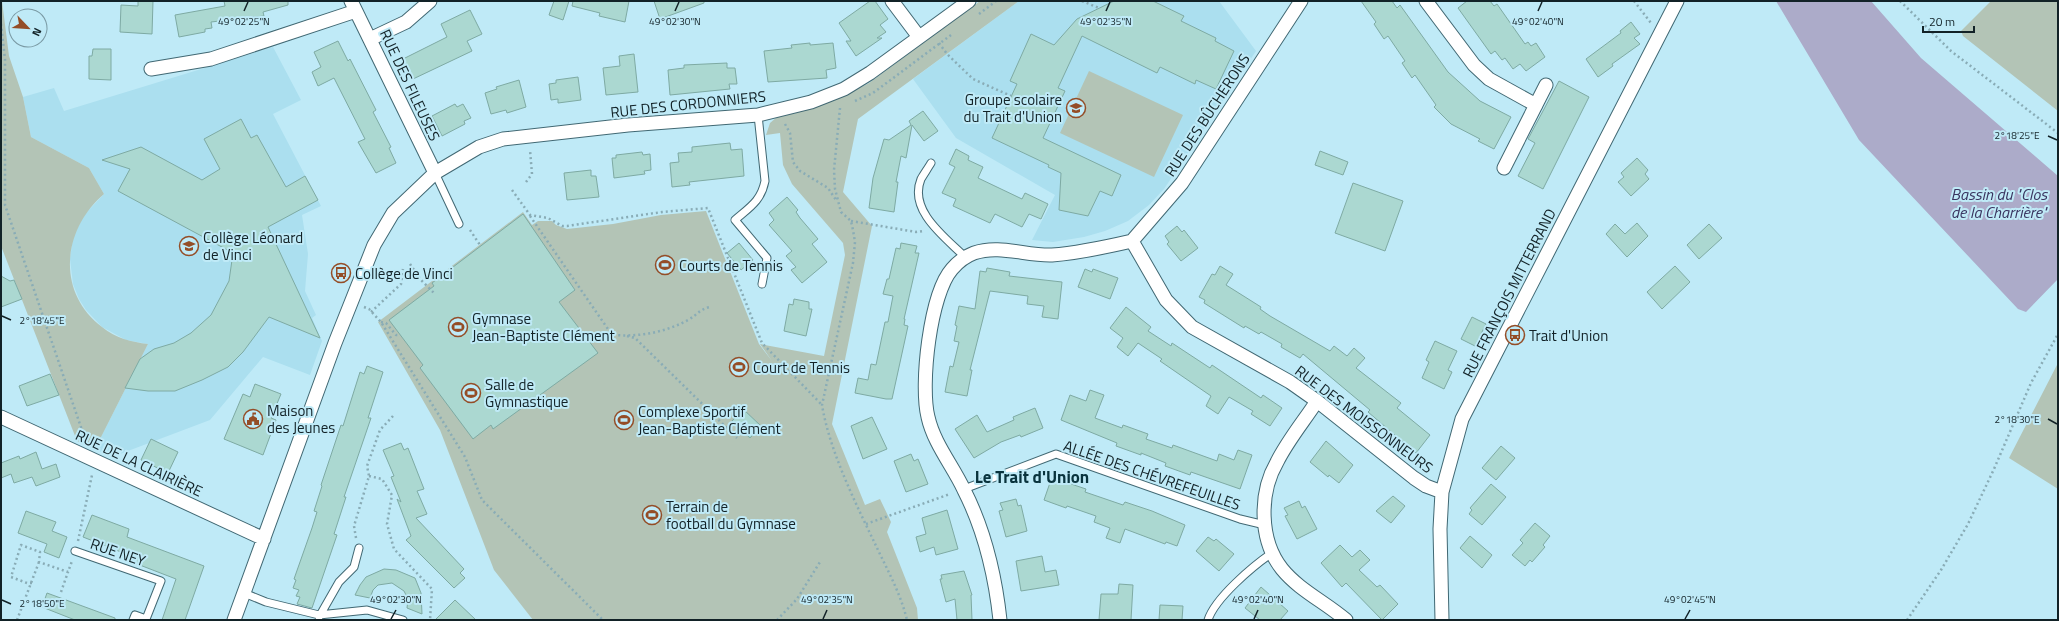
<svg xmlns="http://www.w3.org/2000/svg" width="2059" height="621" font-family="'Titillium Web',sans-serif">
<rect width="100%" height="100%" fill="#bfeaf7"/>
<path fill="#abdfef" d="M1019,1H1219L1256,51L1164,189L1149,205L1128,221L1105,231L1084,237L1053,242L1032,240L1055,195L956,138L913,79Z
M273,47L301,100L273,114L321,206L302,215L308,254L305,291L316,315L312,318L322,341L310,375L263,357L210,420L112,457L95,449L148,344L126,340L102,327L86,310L79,299L73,284L70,259L73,237L84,215L104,194L89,168L31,137L23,97L54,88L64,111Z"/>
<path fill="#b3c4b6" d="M2,1L9,56L23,97L31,137L89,168L104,194C62,230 56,292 102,327C115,338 132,342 148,344L95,449L77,441L1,246Z
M980,1H1019L858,119L843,192L872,226L832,424L865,505L880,499L891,522L887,532L917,608L918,620H533L494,570L440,430L378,322L523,212L532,225L538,221H552L556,225L567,229L613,224L661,215L706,211L759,344L772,361L760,344L824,356L845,255L843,243L792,184L783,165L780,133L766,135L770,123L777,117L796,113L840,98L869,83Z
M1991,1H2058V111L1963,36L1961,31Z
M1089,71L1183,115L1154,177L1060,133Z
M2058,363V489L2009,458Z"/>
<path fill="#acabc9" d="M1776,1H1871L1921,58L2058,176V279L2026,312L2018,309L1859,140Z"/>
<path fill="#abd8d1" stroke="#7eaaa3" d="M138,1H153L152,34L120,32L121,5L138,6Z
M224,1H288V5L263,12L264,16L211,22L212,28L205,29V32L179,37L175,15L225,6Z
M554,1H569L563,20L549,15Z
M573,1H629L625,22L599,16L600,13L572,6Z
M654,1H704V3L660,19Z
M870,1H875L888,19L880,25L886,32L877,38H882L856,56L846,41H851L839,23Z
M1114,1H1153L1184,16L1181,21L1216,38L1215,41L1234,51L1216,89L1196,80L1195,84L1160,67L1157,73L1082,36L1058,88L1065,91L1043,138L1121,175L1112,196L1100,191L1088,216L1059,210L1061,173L1048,167L1049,165L992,138L1017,84L1010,81L1031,34L1054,45L1077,19Z
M1361,1H1392L1397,8L1400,5L1448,72L1480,101L1511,117L1494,149L1478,141L1480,139L1451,124L1434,107L1436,105L1415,75L1412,78L1402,63L1405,61L1388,36L1384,39L1374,24L1376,22Z
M1467,1H1490L1494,6L1497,4L1525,44L1528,42L1531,46L1536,43L1545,57L1526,71L1520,64L1513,69L1505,58L1502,60L1495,51L1491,54L1458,8Z
M470,10L482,34L467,41L472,51L413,79L403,59L447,37L441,24Z
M1631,22L1640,34L1634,38L1640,44L1612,64L1613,66L1598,77L1586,59L1621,33L1620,31Z
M338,41L348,61L350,59L376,110L373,112L391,147L389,148L396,163L376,173L358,142L365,139L334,78L318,86L312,72L321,67L314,52Z
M810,43V45L833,43L836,68L826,70L827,78L768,82L764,51L792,48L791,45Z
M93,49H111V80L89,79V56H92Z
M634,54L638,92L606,95L603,68L620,66L619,56Z
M727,63V68H735L737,84H729L730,89L670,95L668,70L684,68V65Z
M578,77L581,100L558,103V99L551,100L549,84L556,83V80Z
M519,80L526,107L507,113L506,110L491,114L485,93L497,89L496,87Z
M1559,81L1589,97L1543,189L1518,176L1535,143L1528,139Z
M455,104L457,107L463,104L471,118L464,121L465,124L442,136L432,116Z
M923,111L938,131L924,141L912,125L906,158L901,156L896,182H898L894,212L869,208L873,178L884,139L889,140L911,125L909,121Z
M241,119L251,138L257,135L286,187L305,176L318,200L268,227L320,338L269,317L243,352L228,367L202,380L175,391H148L125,388L140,359L154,349L174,343L191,333L211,315L229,281L233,253L118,191L130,169L102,160L141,147L202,180L220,169L204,139Z
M730,143L731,150L742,149L744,176L689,182L690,185L672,187L670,163L679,162L678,153L692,152V147Z
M956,149L969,156L968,160L983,167L978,178L1022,199L1025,193L1048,204L1041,219L1029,214L1022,227L995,214L990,223L953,206L956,199L942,193L955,167L949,164Z
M1320,151L1348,162L1343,175L1315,165Z
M642,152L643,155L650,154L651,170L644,171L645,174L614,178L612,158H616V155Z
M1637,158L1648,170L1645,174L1649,179L1631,196L1618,182L1624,177L1621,173Z
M591,170V176H596L599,197L567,200L564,173Z
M1353,183L1403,201L1385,251L1335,233Z
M787,197L798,210L796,212L800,218L818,239L812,244L827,262L802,283L791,270L796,267L786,256L792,251L769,225L774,220L769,213Z
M523,214L575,290L559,302L598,353L493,429L491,425L473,439L420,368L423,365L389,320L434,286L432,283Z
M1637,223L1648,236L1627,257L1606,234L1615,224L1625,234Z
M1709,224L1722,238L1699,259L1687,245Z
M1177,226L1182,232L1184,230L1198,248L1181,261L1167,244L1169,242L1165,236Z
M739,243L753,260L741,270L727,253Z
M901,243L917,246L915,253H919L904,319H905L904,325L908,326L892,399H886L855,393L858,378L868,380L871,364L876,365L885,322H888L893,296L883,294L887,279H889L896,248L900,249Z
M1220,266L1233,274L1226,285L1261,307L1260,309L1270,316L1330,351L1334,346L1347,356L1354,348L1365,358L1356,368L1401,403L1397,408L1430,435L1416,453L1368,412L1370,410L1303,354L1300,358L1281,347L1282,344L1261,332L1259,334L1245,326L1244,328L1204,303L1205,300L1199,297L1212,274L1215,275Z
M1675,266L1690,282L1662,309L1647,292Z
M987,268L1010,272L1009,276L1062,282L1058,319L1042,317L1044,306L1027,304L1028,296L990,291L970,370H972L967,396L945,392L950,366L953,367L959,342L954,341L957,326L955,325L959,306L975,309L980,271L986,272Z
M1085,269L1092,272L1093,269L1118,278L1110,299L1078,287Z
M1,276L10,281L14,280L22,299L1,307Z
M794,299L809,302V309H812L806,336L784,331L789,304L793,305Z
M1126,307L1151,327L1148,331L1171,346L1172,343L1210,368L1212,365L1261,398L1263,395L1282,408L1270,426L1251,414L1253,411L1229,397L1218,414L1206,406L1211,396L1160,361L1162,359L1138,343L1128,356L1117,347L1123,338L1110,328Z
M1472,317L1486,324L1475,346L1461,339Z
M1435,341L1457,351L1448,370L1452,372L1444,389L1422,378L1429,362L1426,360Z
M367,366L383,372L368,418H371L344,497H346L334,534L337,535L312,608L297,604L300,597L296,596L299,590L293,588L296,580L294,579L312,528L317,512L314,511L322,486L321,485L341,425L343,426L360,372L364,374Z
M50,374L59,395L27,406L19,386Z
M255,384L281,394L271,418L276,420L263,455L224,439L243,394L250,397Z
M1090,390L1104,395L1095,418L1122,428L1123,425L1148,434L1146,439L1172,448L1173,445L1217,461L1219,454L1234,460L1238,450L1252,455L1240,489L1191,472L1190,475L1165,466L1166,463L1141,453V455L1116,446L1117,443L1061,420L1070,395L1086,401Z
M1035,408L1043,428L1021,437L1020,435L1001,442L974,458L955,429L977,415L987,432L1014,420L1013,417Z
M743,409L761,426L750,438L732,421Z
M872,417L887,449L863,459L851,426Z
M151,439L178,452L168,473L141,460Z
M1326,441L1353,465L1339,483L1329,475L1328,477L1310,462Z
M401,443L404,450L408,448L424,489L417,491L427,514L416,518L464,569L460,573L465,578L454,588L406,540L411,536L397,499L401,502L391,477L394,476L383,450Z
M1501,446L1515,458L1496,480L1482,468Z
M36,452L42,469L56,464L60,477L36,486L32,477L14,483L11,474L1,478V463L19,456L20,459Z
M911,454L914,461L918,459L928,484L906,492L894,461Z
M1053,474L1071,481V484L1086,489L1085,492L1123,505L1125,502L1152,511L1185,525L1177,546L1166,542L1165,544L1125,529L1120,543L1106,538L1110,528L1094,522L1096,516L1067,506L1066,508L1044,500Z
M1491,484L1506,497L1482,525L1469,514L1472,510L1470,508Z
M1393,496L1405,506L1391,523L1376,511Z
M1016,499L1018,506L1021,505L1027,531L1006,537L999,511L1003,510L1000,503Z
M1299,501L1302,508L1305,506L1317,529L1297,539L1285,516L1288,515L1284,508Z
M947,510L958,549L936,555L934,547L920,552L916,537L926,534L922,518Z
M26,511L56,522L52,531L67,537L59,558L44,552L47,544L18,533Z
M92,515L129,529L127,537L204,566L185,620H162L176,579L119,557L121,552L83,537Z
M1535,523L1550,536L1543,545L1545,547L1532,562L1530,560L1525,566L1512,555L1523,543L1520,540Z
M1470,536L1492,555L1482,568L1460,548Z
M1208,537L1214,541L1216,539L1234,554L1219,571L1196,551Z
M1340,545L1352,557L1360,550L1370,560L1359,570L1377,587L1380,585L1398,604L1382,620L1346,583L1342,587L1321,563Z
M1042,556L1045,572L1056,570L1059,585L1021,591L1016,561Z
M384,569L396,570L415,578L421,593L422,614L407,608L408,599L404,591L392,583L378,585L373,590L370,598L355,595L360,585L366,577Z
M964,571L972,595H971L972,620H957L955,599L946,602L940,579H942L941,575Z
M1119,584L1133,585L1131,620H1099L1101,594H1118Z
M1261,587L1288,611L1280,620H1260L1245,608Z
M47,593L115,618V620H75L42,607Z
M455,600L476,620H435Z
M1160,605L1183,606L1182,620H1159Z"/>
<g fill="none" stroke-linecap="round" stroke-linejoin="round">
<g stroke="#416873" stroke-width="9">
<path id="lane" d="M758,115L765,181C761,201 750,207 735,220L767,258L762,284
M931,163C928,168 924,174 921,179C908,211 946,238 965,257
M435,173L459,224
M964,489L1056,454L1240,519L1265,525
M75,551L161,581L146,619L135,615L133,620
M244,593L266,602L319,615L367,610L403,620
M319,617L339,582L354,567L359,548
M1208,620C1215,598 1253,566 1272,553"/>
</g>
<g stroke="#416873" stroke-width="15">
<path id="street" d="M351,1L435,173
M892,1L919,37
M1426,1L1474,65L1489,79L1536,105
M370,39L406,22L430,1
M151,69L211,59L356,11
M1504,168L1546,85
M1132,241L1166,300L1192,327L1290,382L1317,401L1414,478L1426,486L1442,492
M1132,241L1182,183L1301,1
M1317,401C1304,421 1288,440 1277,462C1259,493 1259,540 1282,569C1299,590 1325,602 1346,620
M1,417L264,539
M234,620L335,343L374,245L393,213L435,173L479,147L503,139L628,125L758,115L811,102L844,89L870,73L969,1
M1000,620C995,574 985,531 964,490C953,466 934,444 928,417C920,385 930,294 952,269C958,262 966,256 974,253C999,244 1026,256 1052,255C1079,253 1106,247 1132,241
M1442,620L1440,529L1442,492L1462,419L1677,1"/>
</g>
<path stroke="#89acb6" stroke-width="2.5" stroke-dasharray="2 3" stroke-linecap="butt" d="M1082,1L1099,8
M1634,1L1651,23
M1900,1L1951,51L2058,133
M979,14L996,1
M1,24L5,59V205L85,439
M939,43L947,54L973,79L1011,96
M855,101L873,93L951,35
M840,108L834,170L835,189L841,212L851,221L853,230L855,242L853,263L822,405C830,453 857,506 878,550C889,573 901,595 907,620
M785,124L790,133L793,162L800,171L828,188L836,200
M526,182L532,174L530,150
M512,190L530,215L548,218L562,226H567L662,212L708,208L762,343L822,405
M530,216L610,332L615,335C640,337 666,332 688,320C697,315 700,309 710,307
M851,221L916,232L923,231
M470,230L480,245
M410,264L421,280L434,293
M364,307L369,309L381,322L465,457L482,500L603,620
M371,312L401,284L403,269
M381,322L386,323L396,335H400
M627,336L635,338L737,438
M369,476L382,479L392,495L387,524L394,549L432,589L430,620
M866,524L950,494
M356,538L354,526L369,476L367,466L380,430L393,416
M78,541L92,475
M32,583H27L11,577L21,545L40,552L39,562L68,572L72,561
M61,592L68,572
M17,620L39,562
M777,620L797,599L820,562
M1907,620L1941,570L1968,524L1994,469L2031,383L2058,334"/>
<use href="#lane" stroke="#fff" stroke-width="7"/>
<use href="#street" stroke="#fff" stroke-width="13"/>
</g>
<path fill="none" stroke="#122227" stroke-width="1.5" d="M244,11L248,2M675,11L679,2M1106,11L1110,2M1538,11L1542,2M2048,136L2057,140M2,316L11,320M2048,419L2057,424M2,600L11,604M391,619L396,610M823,619L827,610M1254,619L1258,610M1685,619L1690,610"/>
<defs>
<g id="school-ring" transform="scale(1)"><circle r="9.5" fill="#bfeaf7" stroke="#944d27" stroke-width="1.5"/><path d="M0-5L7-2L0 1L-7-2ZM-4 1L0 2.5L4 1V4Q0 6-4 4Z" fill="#944d27"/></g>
<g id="stadium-ring" transform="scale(1)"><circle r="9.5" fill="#bfeaf7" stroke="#944d27" stroke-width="1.5"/><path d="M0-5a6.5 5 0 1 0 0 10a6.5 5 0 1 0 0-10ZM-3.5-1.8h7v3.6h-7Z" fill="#944d27"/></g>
<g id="bus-ring" transform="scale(1)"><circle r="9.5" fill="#bfeaf7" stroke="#944d27" stroke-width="1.5"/><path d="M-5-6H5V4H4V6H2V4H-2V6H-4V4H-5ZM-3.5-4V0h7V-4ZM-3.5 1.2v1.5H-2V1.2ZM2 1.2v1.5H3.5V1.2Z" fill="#944d27"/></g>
<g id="civic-ring" transform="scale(1)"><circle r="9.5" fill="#bfeaf7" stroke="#944d27" stroke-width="1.5"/><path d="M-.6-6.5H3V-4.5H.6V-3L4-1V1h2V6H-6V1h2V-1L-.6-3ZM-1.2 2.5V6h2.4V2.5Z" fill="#944d27"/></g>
</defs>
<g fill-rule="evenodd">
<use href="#school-ring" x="1076" y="108"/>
<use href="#school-ring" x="189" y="246"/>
<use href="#stadium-ring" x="665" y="265"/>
<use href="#bus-ring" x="341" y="273"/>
<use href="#stadium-ring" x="458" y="327"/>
<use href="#bus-ring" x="1515" y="335"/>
<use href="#stadium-ring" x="739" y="367"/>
<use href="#stadium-ring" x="471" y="393"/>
<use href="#civic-ring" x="253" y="419"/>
<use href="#stadium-ring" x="624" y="420"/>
<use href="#stadium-ring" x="652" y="515"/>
</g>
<g text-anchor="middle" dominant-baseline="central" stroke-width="4" stroke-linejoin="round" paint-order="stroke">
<g font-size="15" fill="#122227" stroke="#bfeaf7">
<text transform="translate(410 85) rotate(65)">RUE DES FILEUSES</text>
<text transform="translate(688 104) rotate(-6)">RUE DES CORDONNIERS</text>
<text transform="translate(1207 115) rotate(-57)">RUE DES BÛCHERONS</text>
<text transform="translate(1509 293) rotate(-63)">RUE FRANÇOIS MITTERRAND</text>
<text transform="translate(1364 419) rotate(37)">RUE DES MOISSONNEURS</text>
<text transform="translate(139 463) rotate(25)">RUE DE LA CLAIRIÈRE</text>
<text transform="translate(1152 475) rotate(19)">ALLÉE DES CHÉVREFEUILLES</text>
<text transform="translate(118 552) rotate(19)">RUE NEY</text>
</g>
<g font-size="15" fill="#122227" stroke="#bfeaf7" text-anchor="start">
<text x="1062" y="99" text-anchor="end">Groupe scolaire<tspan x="1062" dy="17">du Trait d'Union</tspan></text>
<text x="203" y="237">Collège Léonard<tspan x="203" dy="17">de Vinci</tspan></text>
<text x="679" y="265">Courts de Tennis</text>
<text x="355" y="273">Collège de Vinci</text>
<text x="472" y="318">Gymnase<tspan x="472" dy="17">Jean-Baptiste Clément</tspan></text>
<text x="1529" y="335">Trait d'Union</text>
<text x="753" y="367">Court de Tennis</text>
<text x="485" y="384">Salle de<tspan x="485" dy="17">Gymnastique</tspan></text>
<text x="267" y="410">Maison<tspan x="267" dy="17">des Jeunes</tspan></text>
<text x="638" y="411">Complexe Sportif<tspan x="638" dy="17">Jean-Baptiste Clément</tspan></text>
<text x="666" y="506">Terrain de<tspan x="666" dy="17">football du Gymnase</tspan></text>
</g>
<g font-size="16" font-style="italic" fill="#39345f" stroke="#bfeaf7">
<text x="1999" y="194">Bassin du "Clos<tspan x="1999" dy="18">de la Charrière"</tspan></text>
</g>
<g font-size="17" font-weight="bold" fill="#09333d" stroke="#bfeaf7">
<text x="1032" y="477">Le Trait d'Union</text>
</g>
</g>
<g font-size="10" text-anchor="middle" fill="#122227" stroke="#bfeaf7" stroke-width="4" stroke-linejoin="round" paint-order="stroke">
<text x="244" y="25">49°02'25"N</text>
<text x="675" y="25">49°02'30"N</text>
<text x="1106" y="25">49°02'35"N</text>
<text x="1538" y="25">49°02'40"N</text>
<text x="2017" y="139">2°18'25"E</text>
<text x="42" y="324">2°18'45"E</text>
<text x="2017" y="423">2°18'30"E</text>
<text x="396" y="603">49°02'30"N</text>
<text x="1258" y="603">49°02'40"N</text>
<text x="827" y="603">49°02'35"N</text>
<text x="1690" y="603">49°02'45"N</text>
<text x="42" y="607">2°18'50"E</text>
</g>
<rect width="2059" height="621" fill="none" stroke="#122227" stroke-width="4"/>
<g transform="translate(28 28) rotate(115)"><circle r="19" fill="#bfeaf7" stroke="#7a9aa4"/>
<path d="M0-3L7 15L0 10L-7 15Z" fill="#944d27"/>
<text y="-6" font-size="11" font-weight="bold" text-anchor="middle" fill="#122227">N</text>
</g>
<path d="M1923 26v6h51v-6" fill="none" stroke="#122227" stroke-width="2"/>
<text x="1929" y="26" font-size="12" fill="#122227" stroke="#bfeaf7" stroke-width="3" paint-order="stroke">20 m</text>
</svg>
